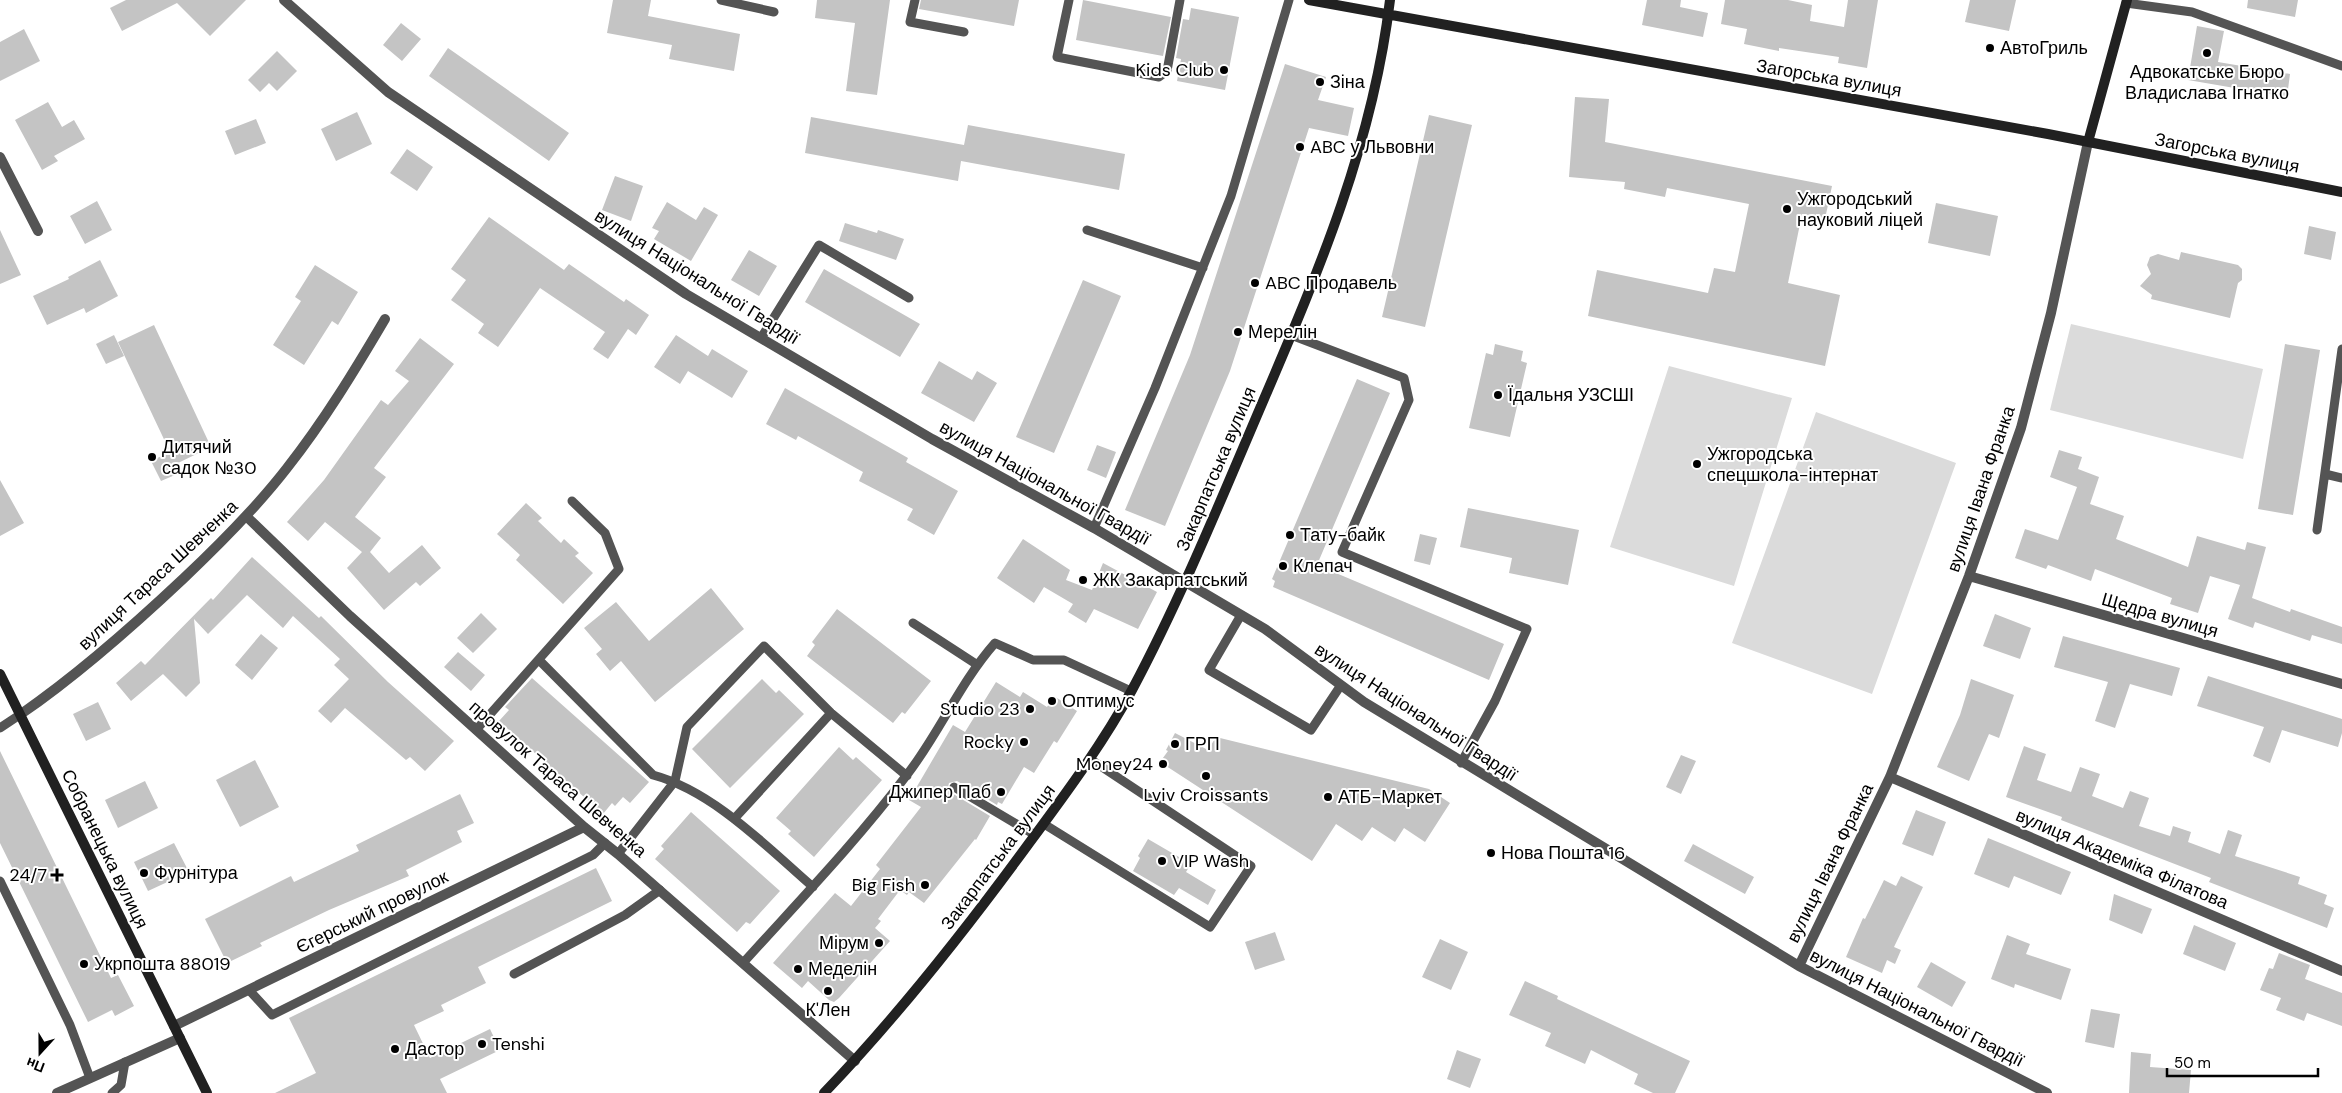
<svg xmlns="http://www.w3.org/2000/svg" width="2342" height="1093" font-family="'DM Sans',sans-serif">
<rect width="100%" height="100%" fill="#fff"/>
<path fill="#dbdbdb" d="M2071,324L2263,369L2243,459L2050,410Z
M1669,366L1792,398L1734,586L1610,547Z
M1816,412L1956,463L1872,694L1732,643Z"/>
<path fill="#c4c4c4" d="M126,0H246L210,36L177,3L122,31L110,8Z
M613,0H651L648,16L740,34L734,71L669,59L672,45L607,33Z
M817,0H890L877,95L846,91L855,23L815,18Z
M921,0H1019L1014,26L919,9Z
M1083,0L1171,17L1163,56L1076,40Z
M1647,0H1681L1680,7L1708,13L1703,37L1642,25Z
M1725,0H1788L1812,5L1810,21L1844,27L1848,0H1878L1867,68L1838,63L1839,57L1779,48V51L1744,44L1747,29L1721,24Z
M1970,0H2016L2009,31L1965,22Z
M2248,0H2298L2295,17L2247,8Z
M1191,8L1239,17L1225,90L1177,81L1181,59L1176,58L1183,19L1189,20Z
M401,23L421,39L402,61L383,45Z
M2197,26L2224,31L2218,62L2290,74L2287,97L2188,80Z
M24,29L40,61L0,81V42Z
M448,48L569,133L549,161L429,76Z
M277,51L297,71L277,91L269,83L260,92L248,80Z
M1285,64L1326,77L1318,100L1354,108L1348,136L1309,128L1230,371L1165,526L1125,510L1190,355Z
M1575,97L1609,99L1605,142L1832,186L1825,219L1802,214L1788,283L1840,295L1825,366L1588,316L1597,270L1708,293L1714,268L1735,272L1749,204L1667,188L1665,197L1624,189L1625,182L1569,177Z
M48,102L62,127L74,120L85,139L54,156L58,161L42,170L15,120Z
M357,112L372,144L336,161L321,129Z
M1429,115L1472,125L1425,327L1382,317Z
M811,117L964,145L968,125L1125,154L1119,190L961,161L958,181L805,153Z
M256,119L266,143L235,155L225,131Z
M407,149L433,167L417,191L390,173Z
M615,176L643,186L631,221L602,210Z
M97,201L112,230L85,244L70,216Z
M667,202L696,220L704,207L718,215L691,261L654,239L659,231L652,228Z
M1936,203L1998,216L1990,256L1928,243Z
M489,217L564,270L569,264L624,302L626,299L649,315L636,335L628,329L608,359L593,349L605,332L540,288L498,347L478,333L484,324L451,300L466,280L451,269Z
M845,223L877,233L878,230L904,239L896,260L839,241Z
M2309,226L2336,232L2331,260L2304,254Z
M0,230L21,275L0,284Z
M749,250L777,266L759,296L731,280Z
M2181,252L2238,265L2242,269V280L2238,283L2230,318L2151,299L2152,295L2140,286L2151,274L2147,265L2150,257L2158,254L2179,260Z
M100,260L118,296L86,313L84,308L47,325L33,296L69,279L68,277Z
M315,265L358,292L338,325L332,321L304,365L273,345L301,301L295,297Z
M824,269L920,324L900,357L805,302Z
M1083,280L1121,296L1054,453L1016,437Z
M154,325L211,447L178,463L182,472L161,481L151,461L170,452L118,342Z
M114,335L124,356L106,364L96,344Z
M676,335L708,356L712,349L748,371L732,398L688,371L680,384L654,367Z
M420,338L454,364L374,468L386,477L355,517L381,538L370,552L389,573L422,545L441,568L420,586L416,582L384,610L347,568L362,552L325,522L308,541L287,522L324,480L381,400L388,405L409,381L395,371Z
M1495,344L1523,351L1521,361L1527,363L1510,437L1469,428L1486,353L1493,355Z
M2285,344L2320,350L2293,515L2258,509Z
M939,361L972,380L977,371L997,383L974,422L921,393Z
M1357,379L1390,393L1317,565L1504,644L1489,680L1273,587L1275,581L1272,579Z
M785,388L908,458L906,462L958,491L934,535L907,520L913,509L859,481L863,472L798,436L796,440L766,424Z
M1097,445L1116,452L1106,478L1087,470Z
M2059,450L2082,457L2078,469L2099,477L2090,504L2124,516L2116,539L2188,567L2197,536L2245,550L2247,542L2266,547L2252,598L2290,612L2291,609L2342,627V644L2312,635L2310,641L2255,622L2253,628L2228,619L2240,585L2210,576L2198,613L2170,604L2172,598L2095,569L2091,581L2048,565L2046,569L2015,558L2025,529L2058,540L2077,487L2050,477Z
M0,480L24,523L0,536Z
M526,503L542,518L538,521L561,543L564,539L579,553L575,556L593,573L563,604L516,560L520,555L497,534Z
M1468,508L1579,530L1568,585L1509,573L1512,558L1460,547Z
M1420,534L1437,538L1430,565L1414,561Z
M1023,539L1070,570L1066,580L1092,590L1103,563L1157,592L1138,629L1094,609L1086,623L1068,612L1073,604L1044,587L1034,603L997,578Z
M252,557L319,618L321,616L388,682L454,741L425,771L410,757L406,760L345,708L331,723L318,711L349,679L334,665L340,659L293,616L283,628L247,595L208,634L194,619L200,683L186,697L163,674L131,701L116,683L141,661L145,665L211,598L213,600Z
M711,588L744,629L655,702L621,661L610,671L596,654L602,649L584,628L616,602L649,641Z
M837,609L931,681L905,714L902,712L893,723L807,656L815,645L812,642Z
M481,613L497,629L473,653L457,638Z
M1995,614L2031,628L2020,659L1983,646Z
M261,634L278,648L252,680L235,665Z
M2063,636L2180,668L2172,696L2130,684L2115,728L2095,721L2108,682L2054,667Z
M458,652L485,675L471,691L444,667Z
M2208,676L2342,719V733L2338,747L2282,730L2270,763L2253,756L2264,727L2197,706Z
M532,678L649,782L630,803L623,797L615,806L612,803L603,814L499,721L509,710L505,707Z
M762,679L776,693L779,690L804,714L730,788L692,749Z
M1971,679L2014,695L1999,738L1989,734L1969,781L1937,767L1960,715Z
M996,682L1020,697L1023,692L1047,707L1054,696L1077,711L1057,743L1054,741L1034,773L1024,767L1002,804L998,802L997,805L957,781L949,783L948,787L950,792L990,816L976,840L975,839L924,903L909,892L907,895L900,890L878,919L881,921L875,928L890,941L839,998L834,1002L829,1000L808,981L802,988L773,963L835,893L851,906L880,869L876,865L921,807L909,800L953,725L965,732Z
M98,702L111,729L86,741L73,714Z
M1175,733L1208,750L1216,737L1429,789L1450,803L1425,842L1404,828L1395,842L1372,827L1362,841L1336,824L1312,861L1160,762L1168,751L1166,750Z
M2024,746L2046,754L2037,780L2071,792L2080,767L2100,774L2092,796L2123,808L2130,791L2149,798L2139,826L2170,836L2173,826L2191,832L2188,842L2220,854L2228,830L2242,835L2235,856L2300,877L2298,884L2327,895L2324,904L2334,908L2327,928L2209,882L2211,878L2061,820L2062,817L2006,797Z
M839,747L853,760L856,757L882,780L814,857L788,834L791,831L776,818Z
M0,751L111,978L118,975L134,1006L115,1016L112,1010L88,1022L0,843Z
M1681,755L1696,761L1681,794L1666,787Z
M255,760L279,807L240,827L216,780Z
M145,781L158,808L118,828L105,800Z
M460,794L474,823L457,831L462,842L406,870L409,876L329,910L260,943L262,946L227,963L205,919L291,876L294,882L359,851L356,845Z
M1916,810L1946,822L1933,856L1902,844Z
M691,812L780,891L750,924L746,922L737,932L655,859L664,849L661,846Z
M1988,838L2071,872L2061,895L2014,876L2009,888L1974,874Z
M1148,839L1191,864L1186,872L1216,890L1208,905L1179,888L1174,895L1133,871L1140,858L1138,856Z
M174,843L189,872L148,891L134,862Z
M1693,844L1754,877L1745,894L1684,861Z
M596,868L612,901L478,967L486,983L441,1005L444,1011L414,1025L430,1058L490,1029L500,1050L440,1079L447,1093H275L316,1073L289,1018Z
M1901,876L1923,887L1894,947L1901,950L1895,964L1887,960L1882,973L1846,957L1863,918L1865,919L1884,880L1896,886Z
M2114,894L2152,909L2142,934L2109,920Z
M2194,925L2236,943L2225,971L2183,954Z
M1275,932L1285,960L1255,970L1245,942Z
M2007,935L2030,944L2026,954L2071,969L2061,1000L2015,984L2014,988L1991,979Z
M1440,939L1468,952L1451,990L1422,977Z
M2279,953L2310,965L2305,979L2342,993V1026L2307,1013L2304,1021L2276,1010L2281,998L2260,990L2269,968L2273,969Z
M1931,962L1966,982L1952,1007L1917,987Z
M1525,981L1558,996L1557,999L1690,1061L1675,1093H1653L1634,1084L1638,1074L1591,1050L1585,1064L1545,1046L1551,1033L1509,1015Z
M2091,1009L2120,1014L2114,1048L2085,1042Z
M1457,1050L1481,1059L1470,1088L1447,1079Z
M2131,1052L2151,1054L2150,1067L2191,1070L2189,1093H2129Z"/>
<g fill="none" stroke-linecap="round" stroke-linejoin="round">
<path stroke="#545454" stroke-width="9" d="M721,0L774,12
M915,0L910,22L964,32
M1069,0L1057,57L1159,77L1167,71L1180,0
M2126,3L2192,12L2342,66
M1087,230L1203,268
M1291,335L1404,378L1409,400L1342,552L1527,629L1495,701L1461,763
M761,338L819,245L909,298
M2325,474L2342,478
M1094,528L1155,388L1231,196L1289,0
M2317,530L2342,349
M1241,615L1209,670L1311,730L1341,685
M913,623L976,664
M539,660L653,775C713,791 767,847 813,887
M0,728L21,714
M476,730L619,569L605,533L572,501
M954,787L1035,835
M734,819L831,713
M1044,824L1210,927L1251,866L1090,759
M618,854L675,781L687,727L764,646L831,713L907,776
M0,881L70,1025L90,1078
M743,963C798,902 856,842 906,776C939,734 959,684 995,643L1033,660H1064L1131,691
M514,974L625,915L660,890
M249,990L272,1015L593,855L605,843
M112,1093L121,1085L125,1062"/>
<path stroke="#545454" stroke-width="10" d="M284,0L388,92L686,294L932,439L1094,528L1265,629L1364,702L1799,966L2047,1093
M0,157L38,231
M246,516L350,616L584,827L618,854L855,1061
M1969,576L2342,684
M21,714C79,674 132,627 184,578C220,544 256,508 287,468C324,421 355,370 385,319
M1890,777L2342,971
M1799,966L1890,777L1969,576L2021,428L2051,313L2088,142
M174,1026L584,827
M57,1093L180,1038"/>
<path stroke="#212121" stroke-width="10" d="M1309,0L2048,134L2342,192
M2088,142L2127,0
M0,674L207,1093
M824,1093C898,1016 964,932 1027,846C1064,796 1102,745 1132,690C1182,596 1222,497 1264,399C1320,268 1373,143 1390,0"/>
</g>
<g fill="#000" stroke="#fff" stroke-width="2">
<circle cx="1990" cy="48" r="5"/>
<circle cx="2207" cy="53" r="5"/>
<circle cx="1224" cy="70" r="5"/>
<circle cx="1320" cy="82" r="5"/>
<circle cx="1300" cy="147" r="5"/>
<circle cx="1787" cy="209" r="5"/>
<circle cx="1255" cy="283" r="5"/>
<circle cx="1238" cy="332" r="5"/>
<circle cx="1498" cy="395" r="5"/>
<circle cx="152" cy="457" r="5"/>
<circle cx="1697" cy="464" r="5"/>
<circle cx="1290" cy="535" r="5"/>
<circle cx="1283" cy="566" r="5"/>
<circle cx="1083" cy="580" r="5"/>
<circle cx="1052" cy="701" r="5"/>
<circle cx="1030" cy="709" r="5"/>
<circle cx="1024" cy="742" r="5"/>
<circle cx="1175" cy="744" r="5"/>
<circle cx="1163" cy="764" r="5"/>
<circle cx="1206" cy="776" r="5"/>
<circle cx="1001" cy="792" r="5"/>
<circle cx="1328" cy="797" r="5"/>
<circle cx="1491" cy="853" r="5"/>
<circle cx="1162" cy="861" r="5"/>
<circle cx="144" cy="873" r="5"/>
<path d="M54.5 867.5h5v5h5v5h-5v5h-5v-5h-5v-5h5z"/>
<circle cx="925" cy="885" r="5"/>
<circle cx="879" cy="943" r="5"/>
<circle cx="84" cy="964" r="5"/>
<circle cx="798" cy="969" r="5"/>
<circle cx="828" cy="991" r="5"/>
<circle cx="482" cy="1044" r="5"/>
<circle cx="395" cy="1049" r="5"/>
</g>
<g text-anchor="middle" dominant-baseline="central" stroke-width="4" stroke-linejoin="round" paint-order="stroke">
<g font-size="18" fill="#000" stroke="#fff" text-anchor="start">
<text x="2000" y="48">АвтоГриль</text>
<text x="1214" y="70" text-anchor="end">Kids Club</text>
<text x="2207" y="72" text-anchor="middle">Адвокатське Бюро<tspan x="2207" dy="21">Владислава Ігнатко</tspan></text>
<text x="1330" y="82">Зіна</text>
<text x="1310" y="147">ABC у Львовни</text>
<text x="1797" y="199">Ужгородський<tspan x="1797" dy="21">науковий ліцей</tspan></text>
<text x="1265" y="283">ABC Продавель</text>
<text x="1248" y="332">Мерелін</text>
<text x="1508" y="395">Їдальня УЗСШІ</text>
<text x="162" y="447">Дитячий<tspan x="162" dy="21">садок №30</tspan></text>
<text x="1707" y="454">Ужгородська<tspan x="1707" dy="21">спецшкола-інтернат</tspan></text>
<text x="1300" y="535">Тату-байк</text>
<text x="1293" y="566">Клепач</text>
<text x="1093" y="580">ЖК Закарпатський</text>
<text x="1062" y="701">Оптимус</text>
<text x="1020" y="709" text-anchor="end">Studio 23</text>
<text x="1014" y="742" text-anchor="end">Rocky</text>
<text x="1185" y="744">ГРП</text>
<text x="1153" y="764" text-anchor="end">Money24</text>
<text x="991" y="792" text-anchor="end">Джипер Паб</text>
<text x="1206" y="795" text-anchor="middle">Lviv Croissants</text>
<text x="1338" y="797">АТБ-Маркет</text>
<text x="1501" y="853">Нова Пошта 16</text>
<text x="1172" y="861">VIP Wash</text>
<text x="154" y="873">Фурнітура</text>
<text x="47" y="875" text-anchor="end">24/7</text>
<text x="915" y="885" text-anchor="end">Big Fish</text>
<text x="869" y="943" text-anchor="end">Мірум</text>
<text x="94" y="964">Укрпошта 88019</text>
<text x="808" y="969">Меделін</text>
<text x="828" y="1010" text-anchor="middle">К'Лен</text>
<text x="492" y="1044">Tenshi</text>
<text x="405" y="1049">Дастор</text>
</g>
<g font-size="18" fill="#000" stroke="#fff">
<text transform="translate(1829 78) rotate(10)">Загорська вулиця</text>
<text transform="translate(2227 153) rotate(11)">Загорська вулиця</text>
<text transform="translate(697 277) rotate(32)">вулиця Національної Гвардії</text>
<text transform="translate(1216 469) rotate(-67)">Закарпатська вулиця</text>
<text transform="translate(1045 483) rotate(29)">вулиця Національної Гвардії</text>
<text transform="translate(1981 489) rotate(-71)">вулиця Івана Франка</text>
<text transform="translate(158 575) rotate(-43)">вулиця Тараса Шевченка</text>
<text transform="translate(2160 615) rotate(16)">Щедра вулиця</text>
<text transform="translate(1416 712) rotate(33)">вулиця Національної Гвардії</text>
<text transform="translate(558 779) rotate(41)">провулок Тараса Шевченка</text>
<text transform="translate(105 849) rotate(64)">Собранецька вулиця</text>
<text transform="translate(998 857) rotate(-53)">Закарпатська вулиця</text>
<text transform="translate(2122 859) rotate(23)">вулиця Академіка Філатова</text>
<text transform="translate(1830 863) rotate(-64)">вулиця Івана Франка</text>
<text transform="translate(372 912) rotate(-26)">Єгерський провулок</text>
<text transform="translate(1917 1008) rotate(27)">вулиця Національної Гвардії</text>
</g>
</g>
<g transform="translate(40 1053) rotate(201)" stroke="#ffffff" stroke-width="4" paint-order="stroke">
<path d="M0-4L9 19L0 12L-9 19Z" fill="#000000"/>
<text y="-8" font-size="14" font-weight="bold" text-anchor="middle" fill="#000000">Пн</text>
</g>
<path d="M2167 1068v8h151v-8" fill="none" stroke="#000000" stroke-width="2.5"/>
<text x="2174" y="1068" font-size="15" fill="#000000" stroke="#ffffff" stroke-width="4" paint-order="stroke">50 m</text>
</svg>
